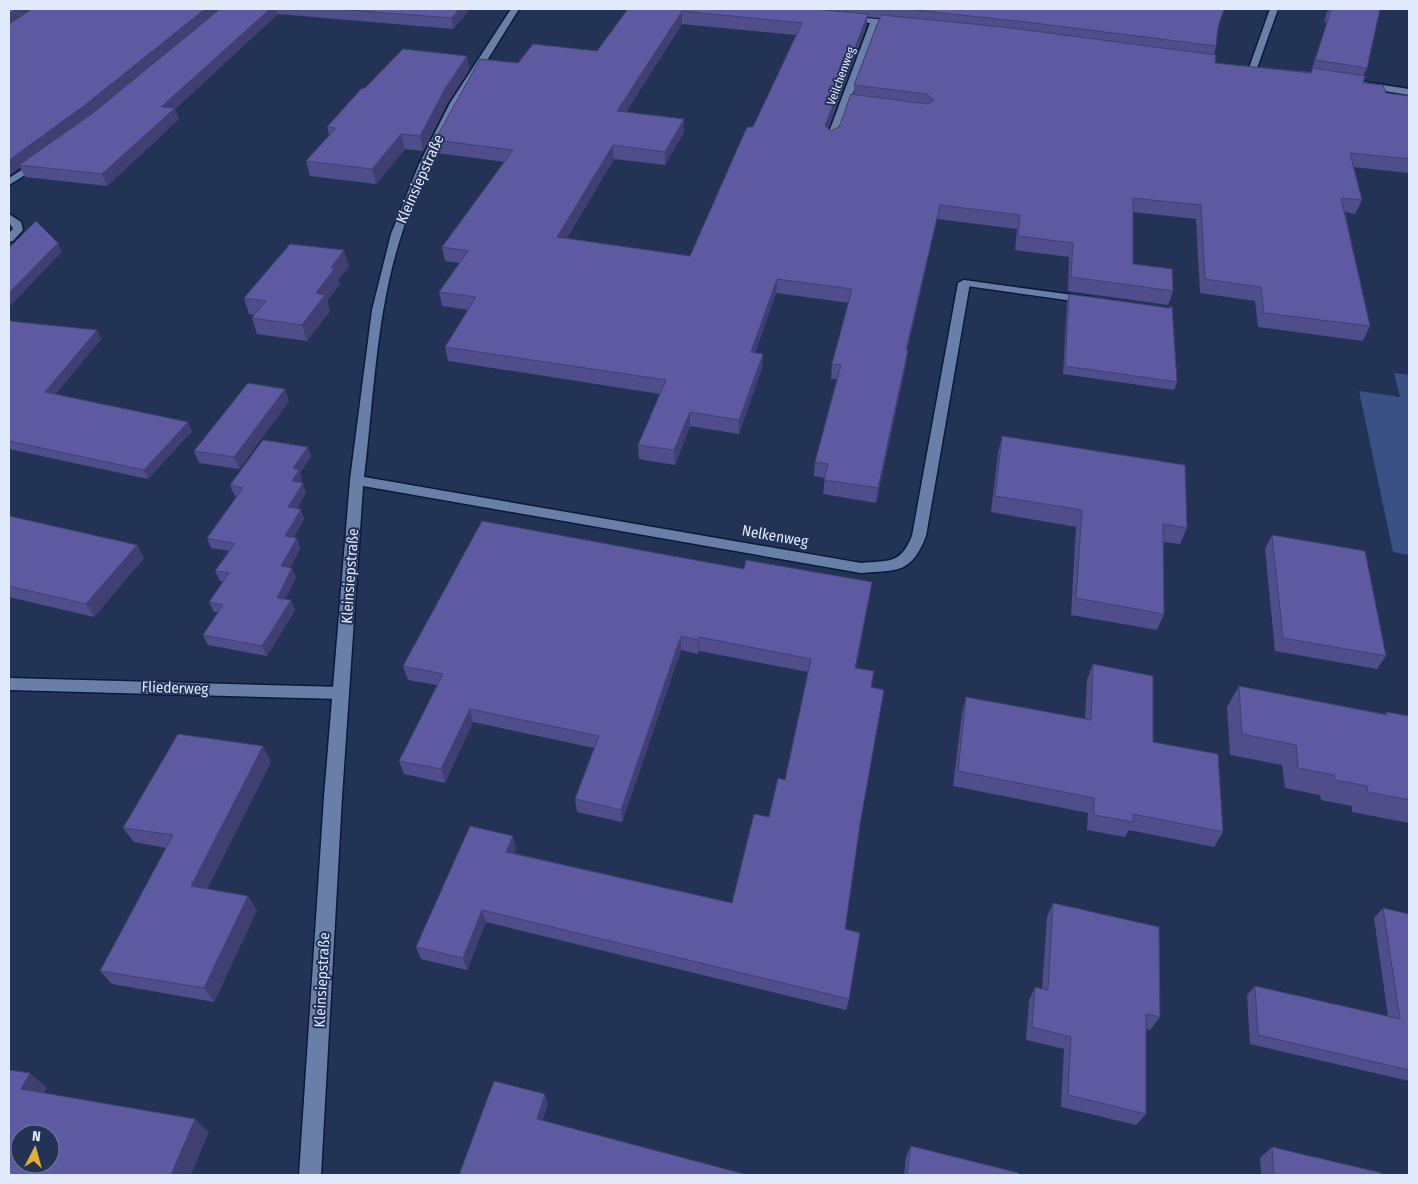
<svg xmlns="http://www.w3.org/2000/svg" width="1418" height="1184" font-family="'Fira Sans Condensed',sans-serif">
<rect width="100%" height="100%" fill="#223356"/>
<path fill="#395184" d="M1394,373L1409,375V555L1393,552L1359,391L1400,397Z"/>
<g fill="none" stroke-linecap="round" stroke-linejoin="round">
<g stroke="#0b193b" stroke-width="3">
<path id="service" d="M964,280L1088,297L1094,300L1088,303L960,285L958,283Z
M9,678L341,687L347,688L349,693L347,698L341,699L9,690Z"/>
</g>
<g stroke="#0b193b" stroke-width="3">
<path id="minor" d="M511,9H519C474,81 428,152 402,233C376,311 374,396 364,477L861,563C889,560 900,565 912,536L958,283L964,280L970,283L926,536C911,574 898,570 861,573L363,486L342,797L321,1175H299L324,797L350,480L372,310L391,234L419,164L450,103Z
M1270,9H1278L1257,68L1250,70L1249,68Z
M846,16L898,21L902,24L898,27L878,24L836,140L831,143L826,140L870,23L846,20Z
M1364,82L1409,89V95L1361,87V83Z
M39,159L43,160V164L9,185V178Z
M9,214L21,222L23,230L13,241L9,242V233L13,229L9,222Z"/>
</g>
<use href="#service" fill="#6a7fa7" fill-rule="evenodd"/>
<use href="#minor" fill="#6a7fa7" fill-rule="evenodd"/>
</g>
<path fill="#504d8b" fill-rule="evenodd" d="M9,9H470L453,29L278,14L175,109L179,119L107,186L25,177L20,167L9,175Z
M628,9H1224L1218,27L1216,46L1214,55L1215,63L1311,72L1327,22H1324L1328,9H1380L1367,68L1363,76V83L1386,93L1409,96V173L1353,167L1362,200L1355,214L1345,212L1370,326L1363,341L1258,327L1255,301L1200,293L1196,219L1133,212V264L1173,291L1168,305L1068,291L1069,257L1015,250L1017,229L937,219L907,350L906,364L876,503L823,494L825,478L814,476L815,462L837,379H831L832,364L849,303L776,293L755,353L763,354L762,368L739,434L690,426L675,465L639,459L638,445L660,394L448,361L445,347L468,310L442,306L439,292L460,263L445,261L442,247L505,162L437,153L435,140L518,63L597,51ZM867,17L879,18L854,85V94L839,127L831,131L828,129L866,27ZM682,24L796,35L753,127L690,256L566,239L614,159L665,165L684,132V119L626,112Z
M467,56L469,70L448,102L423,151L405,149L376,184L310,176L306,161L329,135L327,127L365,88Z
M349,266L338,280L340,284L327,301L330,311L307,341L257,334L252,318L254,315L249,314L244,298Z
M1069,294L1177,382L1174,390L1063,374L1067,302Z
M9,321L101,339L55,394L192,431L148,479L9,449Z
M289,401L239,469L199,463L194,451Z
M1002,436L1187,528L1180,544L1163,542L1164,614L1157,630L1071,615L1076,527L991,512L998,453Z
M311,456L300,473L302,479L301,482L306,492L297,509L304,519L294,537L297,538L300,548L290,568L296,578L285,599L291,600L295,610L267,656L208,645L203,635L218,612H214L209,602L223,582L220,581L215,571L229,551L211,548L207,538L237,496L234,495L230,485Z
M9,516L137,545L144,558L94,617L9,597Z
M1272,535L1386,656L1377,669L1275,651L1265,549Z
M744,569L872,582L856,668L871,687L860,824L845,929L849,999L846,1010L486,922L467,970L421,959L416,947L516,848L514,853L732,903L785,780L808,672L699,651L698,654L681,650L622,822L577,812L575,799L594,748L473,722L445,783L404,774L399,761L437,685L408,680L403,666Z
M1093,664L1223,832L1214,847L1129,830L1125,837L1087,830L1088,813L953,786L962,713L966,697L1085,719L1087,680Z
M1239,686L1385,714L1386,712L1409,716V823L1352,812V806L1321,800L1320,795L1285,788L1282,765L1230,755L1227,707Z
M271,762L207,889L257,910L214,1002L112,984L100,971L166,848L134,842L123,828Z
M1053,903L1160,1017L1150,1030L1146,1029V1114L1136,1125L1061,1107L1064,1049L1026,1040L1029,1001L1035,987L1042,989L1047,917Z
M1383,908L1409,914V1081L1250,1044L1247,995L1255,986L1388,1016L1374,918Z
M911,1146L1018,1175H904L906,1157Z
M1272,1147L1382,1175H1261L1260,1158Z"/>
<path fill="#413f71" d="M16,9H36L9,28V14Z
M205,9H221L90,117L19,165L20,167L10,175L9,173V160Z
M270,9H277L278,14L175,109L179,119L107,186L102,174L161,107Z
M459,9H470L453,29L452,18Z
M682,11V24L618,124L617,111Z
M868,14L866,27L824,139L825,126Z
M467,56L469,70L448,102L423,151L420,136L446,87Z
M684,119V132L665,165V152Z
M401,134L405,149L376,184L372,169Z
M613,145L614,159L558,251L557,237Z
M940,205L937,219L903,364L906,350Z
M58,243L62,252L9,307V293Z
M344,250L349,266L338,280L340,284L327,301L330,311L307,341L302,325L316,293L331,268Z
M777,279L776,293L751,366V352Z
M97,330L101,339L50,401L45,392Z
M908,350L906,364L876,503L878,488Z
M763,354L762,368L739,434V420Z
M285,389L289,401L239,469L234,457Z
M690,412V426L675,465L674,450Z
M188,422L192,431L148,479L144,470Z
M308,447L311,456L300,473L302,479L295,491L292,481L293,468Z
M303,483L306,492L292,517L288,507Z
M301,509L304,519L289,546L285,536Z
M297,538L300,548L285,576L281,566Z
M137,545L144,558L94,617L86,604Z
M292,568L296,578L281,607L277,598Z
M872,582L870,595L853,681L855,668Z
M291,600L295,610L267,656L262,646Z
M681,636V650L622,822L621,810Z
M699,637V651L698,654V640Z
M470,709L473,722L445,783L441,769Z
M263,746L271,762L201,901L191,886Z
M513,836L516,848L510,864L506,852Z
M248,896L257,910L214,1002L204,988Z
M482,910L486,922L467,970L463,958Z
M30,1073L47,1088L39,1103L21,1089Z
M545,1094L548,1104L540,1129L537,1119Z
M195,1119L209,1132L191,1175H171Z"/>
<path fill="#5d5aa2" stroke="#413f71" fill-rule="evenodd" d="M9,9H16L9,14Z
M32,9H205L85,105L9,160V24Z
M220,9H270L161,107L175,108L102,174L19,165L93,113Z
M336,9H459L452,18Z
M628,9H814L868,14L825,126L831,131L839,127L851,94L927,104L934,100L927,94L854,85L881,15L1003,27L1216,55L1215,63L1311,73L1313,68L1365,76L1363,83L1383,85L1386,93L1409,96V159L1350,153L1362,200L1341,198L1370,326L1264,313L1261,287L1205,279L1201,205L1133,198V264L1172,269L1173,291L1071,277L1073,243L1018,236L1020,215L940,205L906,350H908L878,488L824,480L828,464L815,462L841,365L832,364L852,289L777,279L751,352L763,354L739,420L690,412L674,450L638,445L666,380L445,347L476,297L439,292L468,251L442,247L513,150L435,140L480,59L518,63L533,44L597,51ZM682,11L802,23L753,127H747L690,256L557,237L613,145L665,152L684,119L617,111Z
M906,9H1224L1218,27L1216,46L1026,22Z
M1329,9H1380L1367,68L1315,60L1331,10H1328Z
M403,49L467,56L446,87L420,136L401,134L372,169L306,161L336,128L327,127L362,88H365Z
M36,221L58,243L9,293V248Z
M290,244L344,250L331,268H335L316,293L325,295L302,325L252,318L266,301L244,298Z
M1069,294L1169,308L1172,306L1177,382L1065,366Z
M9,321L97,330L45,392L188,422L144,470L9,441Z
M248,383L285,389L234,457L194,451Z
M1002,436L1185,465L1187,528L1163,524L1164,614L1076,598L1082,510L995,496Z
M263,440L308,447L293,468L299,470L292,481L303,483L288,507L301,509L285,536L297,538L281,566L292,568L277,598L291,600L262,646L203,635L223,605L209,602L229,573L215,571L235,544L207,538L243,488L230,485Z
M9,516L137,545L86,604L9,586Z
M482,521L744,569L746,560L872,582L855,668L874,671L871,687L884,690L860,824L845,929L860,933L849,999L482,910L463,958L416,947L470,826L513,836L506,852L732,903L754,814L769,817L778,778L785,780L811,659L699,637L698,640L681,636L621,810L575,799L599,736L470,709L441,769L399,761L443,674L403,666Z
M1272,535L1365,551L1386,656L1283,638Z
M1093,664L1153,676V742L1218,754L1223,832L1133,814V822L1094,815V798L958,771L966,697L1091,720Z
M1239,686L1387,715L1386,712L1409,716V800L1368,792L1367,786L1335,780L1334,775L1298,768L1296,745L1242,734Z
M178,734L263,746L191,886L248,896L204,988L100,971L173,835L123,828Z
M1053,903L1159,927L1160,1017L1146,1014V1114L1068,1095L1071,1037L1032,1027L1035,987L1048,990Z
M1383,908L1409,914V1070L1258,1035L1255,986L1400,1019Z
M9,1070L30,1073L21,1089L195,1119L171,1175H9ZM20,1134H50V1164H20Z
M494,1081L545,1094L537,1119L748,1175H459Z
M911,1146L1019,1173L1018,1175H907Z
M1272,1147L1382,1173V1175H1274Z"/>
<g text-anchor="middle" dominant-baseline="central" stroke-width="4" stroke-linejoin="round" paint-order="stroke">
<g font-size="12" fill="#e1eafd" stroke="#223356">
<text transform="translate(841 76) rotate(-70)">Veilchenweg</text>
</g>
<g font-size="15" fill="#e1eafd" stroke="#223356">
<text transform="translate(420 179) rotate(-66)">Kleinsiepstraße</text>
<text transform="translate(775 536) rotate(10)">Nelkenweg</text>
<text transform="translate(350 576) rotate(-86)">Kleinsiepstraße</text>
<text transform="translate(175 688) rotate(2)">Fliederweg</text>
<text transform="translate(322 980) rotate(-87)">Kleinsiepstraße</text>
</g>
</g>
<rect width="1418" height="1184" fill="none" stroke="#e1eafd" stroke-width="20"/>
<g transform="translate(35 1149) rotate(6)"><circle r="24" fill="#223356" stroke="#6e7c99"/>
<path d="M0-4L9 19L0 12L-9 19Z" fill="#e3ae34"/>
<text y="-8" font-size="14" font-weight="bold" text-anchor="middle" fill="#e1eafd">N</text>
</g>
</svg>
